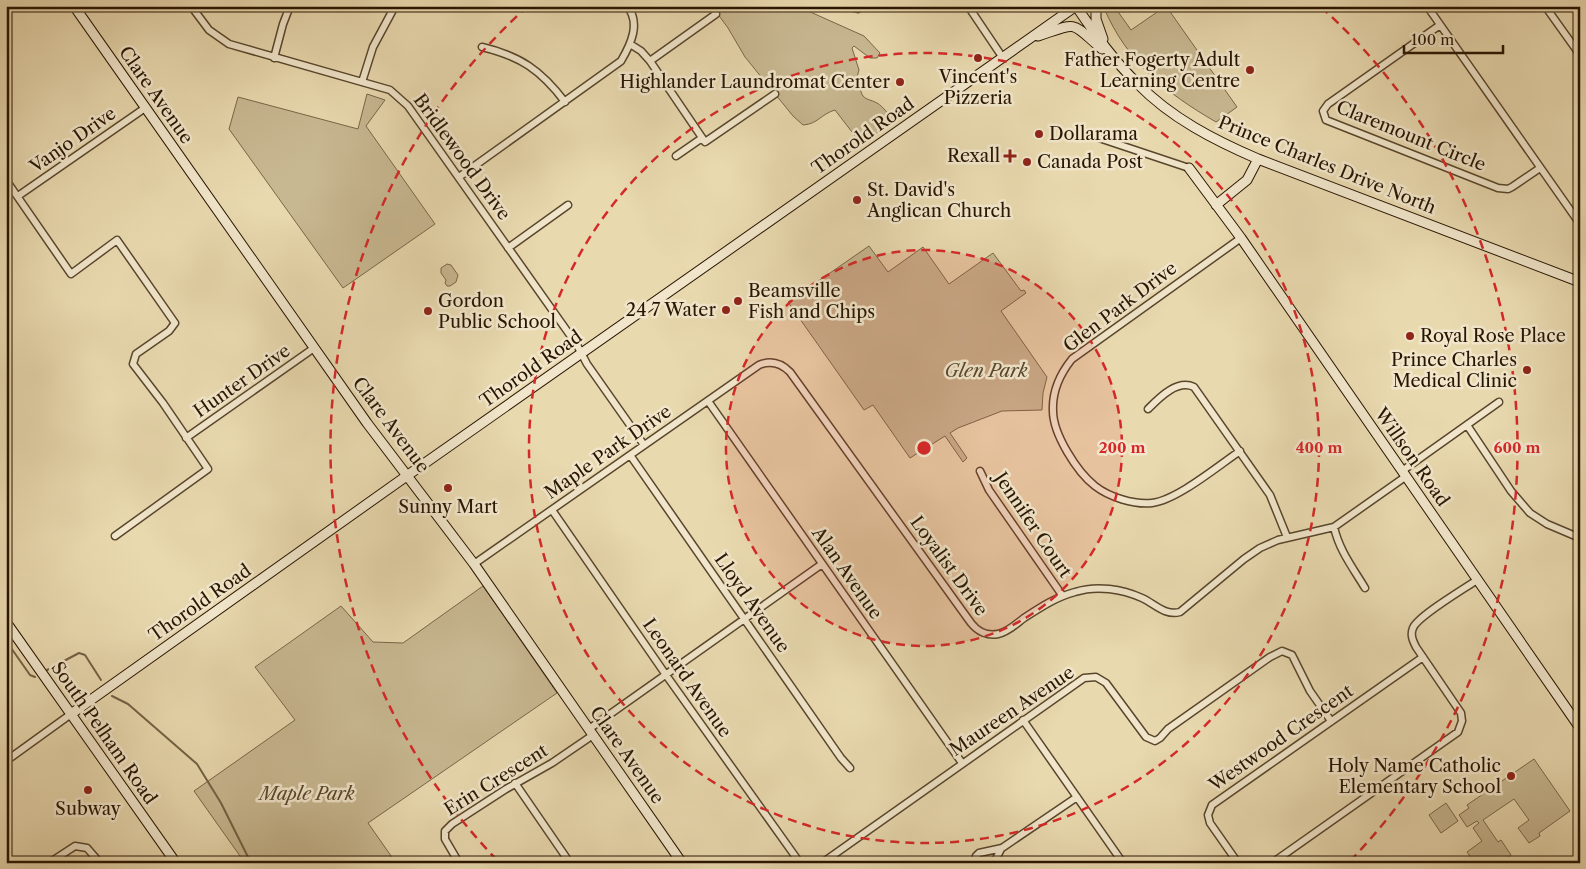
<svg xmlns="http://www.w3.org/2000/svg" width="1586" height="869" font-family="'Libre Caslon Text',serif">
<rect width="100%" height="100%" fill="#e9d9af"/>
<filter id="stains"><feTurbulence type="fractalNoise" baseFrequency=".004" numOctaves="4"/><feColorMatrix values="0 0 0 0 .2 0 0 0 0 .09 0 0 0 0 .02 0 0 0 .5 -.17"/></filter>
<radialGradient id="worn" r=".72"><stop offset=".6" stop-color="#630" stop-opacity="0"/><stop offset="1" stop-color="#630" stop-opacity=".3"/></radialGradient>
<path fill="#c8b891" stroke="#786649" d="M712,6H797L864,36L880,53L877,58H870L854,46L852,48L859,70L857,77C859,82 860,92 863,96C866,100 872,100 877,103C883,106 888,115 894,119L862,145L835,110C821,114 818,124 803,125L793,116L745,57L728,28Z
M1105,6H1114L1131,30L1166,6L1237,107L1216,122C1166,93 1127,62 1104,8Z
M367,94L385,100L366,126L435,224L343,288L229,129L238,97L358,129Z
M869,246L888,272L923,247L949,284L993,253L1021,291L1024,290L1026,293L1001,311L1047,377L1043,393L1042,410L1002,411L958,428L950,433L967,458L963,462L945,436L910,458L873,405L864,410L788,302Z
M447,264L451,265L458,275L456,282L450,286H447L445,283L446,280L441,273V268Z
M483,586L557,693L368,823L396,863H245L194,791L295,720L255,667L341,606L373,642L403,643Z
M1534,759L1570,811L1539,833L1540,836L1529,843L1518,828L1529,820L1514,799L1483,820L1498,842L1501,840L1511,855L1500,863H1475L1467,852L1482,841L1473,828L1479,823L1477,821L1467,827L1459,815L1469,808L1467,805Z
M1446,803L1458,821L1441,833L1429,815Z"/>
<g fill="none" stroke-linecap="round" stroke-linejoin="round">
<path stroke="#746246" stroke-width="2" d="M6,636L9,645L30,675L35,677
M47,670L79,653L85,655L101,680
M112,696L128,704L197,764L221,803L251,863"/>
<g stroke="#58462c" stroke-width="9">
<path id="street" d="M191,6L209,30L229,44L390,90L408,106L577,345L587,364L644,445
M846,6L858,9L862,6
M968,6L1003,58
M1427,6L1580,224
M1545,6L1580,55
M1440,25L1328,104L1323,111L1326,120L1498,188L1508,189L1512,187L1540,168
M630,44L641,51L650,61L705,142L775,94
M482,47C520,56 541,70 565,102
M274,58L283,24L290,6
M650,61L716,14
M362,82L373,47L395,6
M1096,137L1189,168
M676,156L702,138
M459,177L621,61C631,44 641,23 627,6
M6,180L71,274L117,240L175,323L169,331L136,354L133,364L163,403L208,469L115,536
M18,196L145,108
M508,248L568,205
M708,401L962,763
M1148,409C1159,398 1177,379 1194,387L1270,495L1287,537
M1467,425L1511,491L1530,513L1547,524L1580,538
M186,438L314,348
M1240,451C1218,466 1177,500 1152,503C1134,505 1109,497 1095,486C1077,472 1053,434 1053,411C1052,391 1060,374 1072,359L1241,238
M630,455L841,758L850,768
M980,471L989,490L1062,595
M1402,471L1499,402
M552,510L666,675L800,863
M1334,527C1339,550 1353,568 1365,588
M474,564L759,365C771,360 781,363 790,372L971,623C978,632 988,636 998,634C1008,632 1016,624 1024,618C1041,607 1056,597 1075,592C1097,585 1122,589 1142,598C1155,604 1165,616 1180,612L1244,559L1260,548L1278,540L1334,527L1405,477
M1023,720L1123,863
M589,729L822,564
M6,761L71,714
M515,783L570,863
M49,863L75,846L87,848L100,863
M459,863L445,839V831L452,824L506,789L552,763L593,735
M822,863L1084,678L1096,677L1106,683L1146,737L1155,741L1160,738L1168,729L1270,657L1282,651L1292,655L1310,691L1331,721
M975,863L976,856L979,853L1002,848L1077,797
M994,863L1001,849
M1238,863L1210,823L1208,815L1212,805L1423,657
M1272,863L1458,732L1462,721L1461,713L1416,647C1413,641 1410,635 1413,628C1418,616 1464,589 1477,580"/>
</g>
<g stroke="#281501" stroke-width="11">
<path id="secondary" d="M74,6L367,423L474,564L682,863
M1076,6C1095,34 1114,61 1138,84C1171,118 1214,140 1258,159L1580,282
M1096,6V19L1103,39
M1038,36C1080,22 1069,21 1102,49
M1189,168L1241,238L1580,728
M1216,205L1247,180L1258,159
M6,622L176,863
M71,714L408,475L1076,6"/>
</g>
<use href="#street" stroke="#f1e6cb" stroke-width="6"/>
<use href="#secondary" stroke="#f1e6cb" stroke-width="9"/>
</g>
<circle cx="924" cy="448" r="198" fill="#d62828" fill-opacity=".12"/>
<g fill="none" stroke="#d62828" stroke-width="2.5" stroke-dasharray="9 6">
<circle cx="924" cy="448" r="198"/>
<circle cx="924" cy="448" r="395"/>
<path d="M497 860A593 593 0 0 1 527 7M1321 7A593 593 0 0 1 1351 860"/>
</g>
<g fill="#8f2418" stroke="#f1e6cb" stroke-width="2">
<circle cx="978" cy="58" r="5"/>
<circle cx="1250" cy="70" r="5"/>
<circle cx="900" cy="82" r="5"/>
<circle cx="1039" cy="134" r="5"/>
<path d="M1007.5 148.5h5v5h5v5h-5v5h-5v-5h-5v-5h5z"/>
<circle cx="1027" cy="162" r="5"/>
<circle cx="857" cy="200" r="5"/>
<circle cx="738" cy="301" r="5"/>
<circle cx="726" cy="310" r="5"/>
<circle cx="428" cy="311" r="5"/>
<circle cx="1410" cy="336" r="5"/>
<circle cx="1527" cy="370" r="5"/>
<circle cx="448" cy="488" r="5"/>
<circle cx="1511" cy="776" r="5"/>
<circle cx="88" cy="790" r="5"/>
</g>
<g text-anchor="middle" dominant-baseline="central" stroke-width="5" stroke-linejoin="round" paint-order="stroke">
<g font-size="18" fill="#281501" stroke="#f1e6cb" text-anchor="end">
<text x="1240" y="60">Father Fogerty Adult<tspan x="1240" dy="21">Learning Centre</tspan></text>
<text x="978" y="77" text-anchor="middle">Vincent's<tspan x="978" dy="21">Pizzeria</tspan></text>
<text x="890" y="82">Highlander Laundromat Center</text>
<text x="1049" y="134" text-anchor="start">Dollarama</text>
<text x="1000" y="156">Rexall</text>
<text x="1037" y="162" text-anchor="start">Canada Post</text>
<text x="867" y="190" text-anchor="start">St. David's<tspan x="867" dy="21">Anglican Church</tspan></text>
<text x="748" y="291" text-anchor="start">Beamsville<tspan x="748" dy="21">Fish and Chips</tspan></text>
<text x="438" y="301" text-anchor="start">Gordon<tspan x="438" dy="21">Public School</tspan></text>
<text x="716" y="310">24 7 Water</text>
<text x="1420" y="336" text-anchor="start">Royal Rose Place</text>
<text x="1517" y="360">Prince Charles<tspan x="1517" dy="21">Medical Clinic</tspan></text>
<text x="448" y="507" text-anchor="middle">Sunny Mart</text>
<text x="1501" y="766">Holy Name Catholic<tspan x="1501" dy="21">Elementary School</tspan></text>
<text x="88" y="809" text-anchor="middle">Subway</text>
</g>
<g font-size="18" fill="#281501" stroke="#f1e6cb">
<text transform="translate(156 95) rotate(55)">Clare Avenue</text>
<text transform="translate(863 136) rotate(-35)">Thorold Road</text>
<text transform="translate(1411 136) rotate(22)">Claremount Circle</text>
<text transform="translate(73 140) rotate(-35)">Vanjo Drive</text>
<text transform="translate(462 157) rotate(54)">Bridlewood Drive</text>
<text transform="translate(1327 165) rotate(22)">Prince Charles Drive North</text>
<text transform="translate(1120 307) rotate(-37)">Glen Park Drive</text>
<text transform="translate(531 369) rotate(-35)">Thorold Road</text>
<text transform="translate(242 381) rotate(-35)">Hunter Drive</text>
<text transform="translate(391 425) rotate(53)">Clare Avenue</text>
<text transform="translate(608 452) rotate(-35)">Maple Park Drive</text>
<text transform="translate(1412 457) rotate(55)">Willson Road</text>
<text transform="translate(1033 525) rotate(56)">Jennifer Court</text>
<text transform="translate(949 566) rotate(54)">Loyalist Drive</text>
<text transform="translate(847 573) rotate(55)">Alan Avenue</text>
<text transform="translate(200 603) rotate(-35)">Thorold Road</text>
<text transform="translate(752 603) rotate(55)">Lloyd Avenue</text>
<text transform="translate(687 678) rotate(55)">Leonard Avenue</text>
<text transform="translate(1012 711) rotate(-34)">Maureen Avenue</text>
<text transform="translate(104 733) rotate(55)">South Pelham Road</text>
<text transform="translate(1281 738) rotate(-35)">Westwood Crescent</text>
<text transform="translate(627 755) rotate(55)">Clare Avenue</text>
<text transform="translate(496 780) rotate(-32)">Erin Crescent</text>
</g>
<g font-size="18" font-style="italic" fill="#58462c" stroke="#f1e6cb">
<text x="986" y="371">Glen Park</text>
<text x="307" y="794">Maple Park</text>
</g>
</g>
<circle cx="924" cy="448" r="8" fill="#d62828" stroke="#f1e6cb" stroke-width="2.5"/>
<g font-size="15" text-anchor="middle" font-weight="bold" fill="#d62828" stroke="#f1e6cb" stroke-width="5" stroke-linejoin="round" paint-order="stroke">
<text x="1122" y="453">200 m</text>
<text x="1319" y="453">400 m</text>
<text x="1517" y="453">600 m</text>
</g>
<rect width="1586" height="869" fill="none" stroke="#e9d9af" stroke-width="25"/>
<rect x="8" y="8" width="1571" height="854" fill="none" stroke="#281501" stroke-width="2.5"/>
<rect x="12" y="12" width="1561" height="844" fill="none" stroke="#281501"/>
<path d="M1404 45v8h99v-8" fill="none" stroke="#281501" stroke-width="2.5"/>
<text x="1411" y="45" font-size="15" fill="#281501" stroke="#f1e6cb" stroke-width="4" paint-order="stroke">100 m</text>
<rect width="100%" height="100%" filter="url(#stains)"/>
<rect width="100%" height="100%" fill="url(#worn)"/>
</svg>
